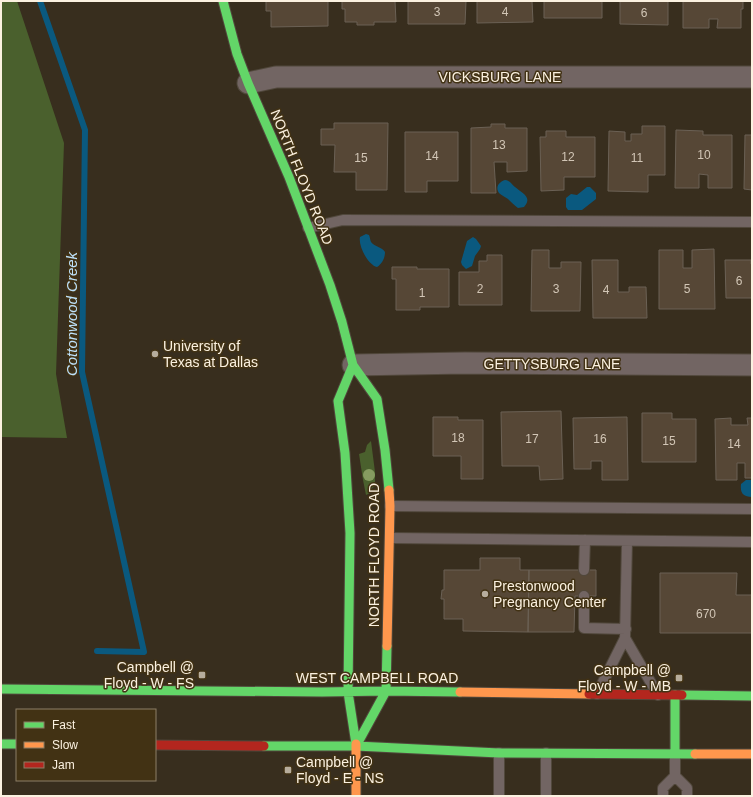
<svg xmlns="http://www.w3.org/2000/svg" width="753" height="797" font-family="Arial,sans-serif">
<rect width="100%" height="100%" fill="#382e1e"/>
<path fill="#4a602d" d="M1,1H17L64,143L56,374L67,438L1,437Z
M371,441L375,472V486C372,488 371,489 370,493L366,495L363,480L359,454L365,452L367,445Z"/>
<path fill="#0a597f" d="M505,180C511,181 511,184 515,187C522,193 533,197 524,207L518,208C514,205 511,202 508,199C505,197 501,195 499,193C495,187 499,182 505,180Z
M587,187H590L596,193V199L582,210H568L566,207V198L571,194L577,195Z
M366,234L369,235C370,237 370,240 371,242C375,247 382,247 385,252C385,258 382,264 377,267C368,265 358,246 360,237Z
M473,237L476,239L481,246L480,249L475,256L472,266L466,269L462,265L461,262L467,241Z
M746,480H752V497C743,497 740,493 741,484Z"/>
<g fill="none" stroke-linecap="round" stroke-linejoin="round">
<path stroke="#0a597f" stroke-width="6" d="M40,1L85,130L82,372L144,652L97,651"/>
</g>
<path fill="#564736" stroke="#6b6155" d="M266,1H328V26L271,27V11H266Z
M342,1H395L396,22H374V25H357V22H345V9H342Z
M408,1H466L465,24H408Z
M477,1H532L533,22L477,23Z
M544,1H602V18H544Z
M620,1H668V25L620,24Z
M683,1H743V9H741V28H717L718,19H709V28H683Z
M334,123H388L387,190H356V172H334L335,145H321V129H334Z
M491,124H505V128H527V171L507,172V162H494L496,193H471V128L491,127Z
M642,126H665V175H648V192L608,191L609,131L625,132V141H631V134H642Z
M676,130L703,131V135H732V188H708V175L699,174V188H675Z
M546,131H566V137H595V177H564V190L541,191L540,137H546Z
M405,132H458V181H427V192H405Z
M745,135H752V190L744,189Z
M714,249L715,309H659V250H683V268H692V250Z
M532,250H549V268H561V262H581L580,311H531Z
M487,255H502V305H459V272H479V261H487Z
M592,260H618V292H629V287H646L647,318H593Z
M725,260H751V264H752V298H726Z
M392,267H417V269H449V307H420V310H396V279H392Z
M561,411L563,479L540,480L539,466H502L501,412Z
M642,413H672V419H696V462H642Z
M433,417H458V420H483V479H461V456H433Z
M627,417L628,480H602V461H591V469H574L573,418Z
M731,418V425H748L747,418H752V478H745V463H737V480H716L715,419Z
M480,558H520V570H529L528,632L463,631V619H444V599H441L442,590H444V570H480Z
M529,570H596V596H575L574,632H528Z
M660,573H737L736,595H752V633H660Z"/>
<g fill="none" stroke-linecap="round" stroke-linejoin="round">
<g stroke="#51483c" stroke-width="12">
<path id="lane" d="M308,228L343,220L752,222
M390,506L752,509
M390,538L752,542
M584,570L585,540
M584,596V628L626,629
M625,638L658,695
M597,694L625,638L627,541
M546,753V796
M675,776L687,788V796
M499,796V753
M663,796V788L675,776V754"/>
</g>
<g stroke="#51483c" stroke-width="23">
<path id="street" d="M248,83L276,77H752
M353,365L465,363L752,365"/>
</g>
<g stroke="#51483c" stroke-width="11">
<path id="fast" d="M223,1L237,54L248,83L289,177L330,285L342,322L353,365L377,399L385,450L389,490
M353,365L338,401L345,453L350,533L348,692L356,744
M1,689L322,692L386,691L460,692
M675,695V754
M682,695L752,696
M1,744H17
M264,746H356L499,753L695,754
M356,746L386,691L387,646"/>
</g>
<g stroke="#51483c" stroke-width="11">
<path id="slow" d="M387,646L390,506L389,490
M460,692L589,694
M356,744V796
M695,754H752"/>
</g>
<g stroke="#51483c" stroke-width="11">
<path id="jam" d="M589,694L682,695
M155,745L264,746"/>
</g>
<use href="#lane" stroke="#726563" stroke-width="10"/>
<use href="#street" stroke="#726563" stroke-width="21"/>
<use href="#fast" stroke="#63d668" stroke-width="9"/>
<use href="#slow" stroke="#ff974d" stroke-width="9"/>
<use href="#jam" stroke="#b3261e" stroke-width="9"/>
</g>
<circle fill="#869b60" cx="369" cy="475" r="6"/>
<g fill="#b7ad9c" stroke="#423214" stroke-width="1.5">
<circle cx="155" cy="354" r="4"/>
<circle cx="485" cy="594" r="4"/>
<rect x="198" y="671" width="8" height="8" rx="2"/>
<rect x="675" y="674" width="8" height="8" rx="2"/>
<rect x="284" y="766" width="8" height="8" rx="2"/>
</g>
<g text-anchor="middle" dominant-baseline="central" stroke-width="3" stroke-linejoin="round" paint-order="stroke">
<g font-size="12" fill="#d2c6b6">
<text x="437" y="12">3</text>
<text x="505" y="12">4</text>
<text x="644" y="13">6</text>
<text x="499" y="145">13</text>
<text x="704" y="155">10</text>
<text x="432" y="156">14</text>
<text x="568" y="157">12</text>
<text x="361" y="158">15</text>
<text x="637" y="158">11</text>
<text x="739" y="281">6</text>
<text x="480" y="289">2</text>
<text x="556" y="289">3</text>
<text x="687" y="289">5</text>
<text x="606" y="290">4</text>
<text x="422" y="293">1</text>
<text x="458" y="438">18</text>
<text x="532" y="439">17</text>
<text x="600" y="439">16</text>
<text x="669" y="441">15</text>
<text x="734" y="444">14</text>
<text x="706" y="614">670</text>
</g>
<g font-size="14" fill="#fbf1e0" stroke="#423214">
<text x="500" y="77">VICKSBURG LANE</text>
<text transform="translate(302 177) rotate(68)">NORTH FLOYD ROAD</text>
<text x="552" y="364">GETTYSBURG LANE</text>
<text transform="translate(374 555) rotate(-90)">NORTH FLOYD ROAD</text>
<text x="377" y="678">WEST CAMPBELL ROAD</text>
</g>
<g font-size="14" fill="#fbf1e0" stroke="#423214" text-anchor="start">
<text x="163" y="346">University of<tspan x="163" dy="16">Texas at Dallas</tspan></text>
<text x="493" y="586">Prestonwood<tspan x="493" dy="16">Pregnancy Center</tspan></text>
<text x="194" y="667" text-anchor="end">Campbell @<tspan x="194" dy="16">Floyd - W - FS</tspan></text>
<text x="671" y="670" text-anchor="end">Campbell @<tspan x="671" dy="16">Floyd - W - MB</tspan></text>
<text x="296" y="762">Campbell @<tspan x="296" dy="16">Floyd - E - NS</tspan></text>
</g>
<g font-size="15" font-style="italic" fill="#bde1fb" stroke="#423214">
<text transform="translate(71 314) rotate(-90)">Cottonwood Creek</text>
</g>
</g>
<rect width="753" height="797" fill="none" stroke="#fbf1e0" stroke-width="4"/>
<rect x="16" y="709" width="140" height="72" fill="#423214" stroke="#8c7e66"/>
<rect x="24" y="722" width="20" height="6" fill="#63d668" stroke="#8c7e66"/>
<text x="52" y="729" font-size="12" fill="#fbf1e0">Fast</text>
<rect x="24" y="742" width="20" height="6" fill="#ff974d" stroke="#8c7e66"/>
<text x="52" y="749" font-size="12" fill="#fbf1e0">Slow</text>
<rect x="24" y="762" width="20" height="6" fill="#b3261e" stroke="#8c7e66"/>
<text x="52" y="769" font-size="12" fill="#fbf1e0">Jam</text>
</svg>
